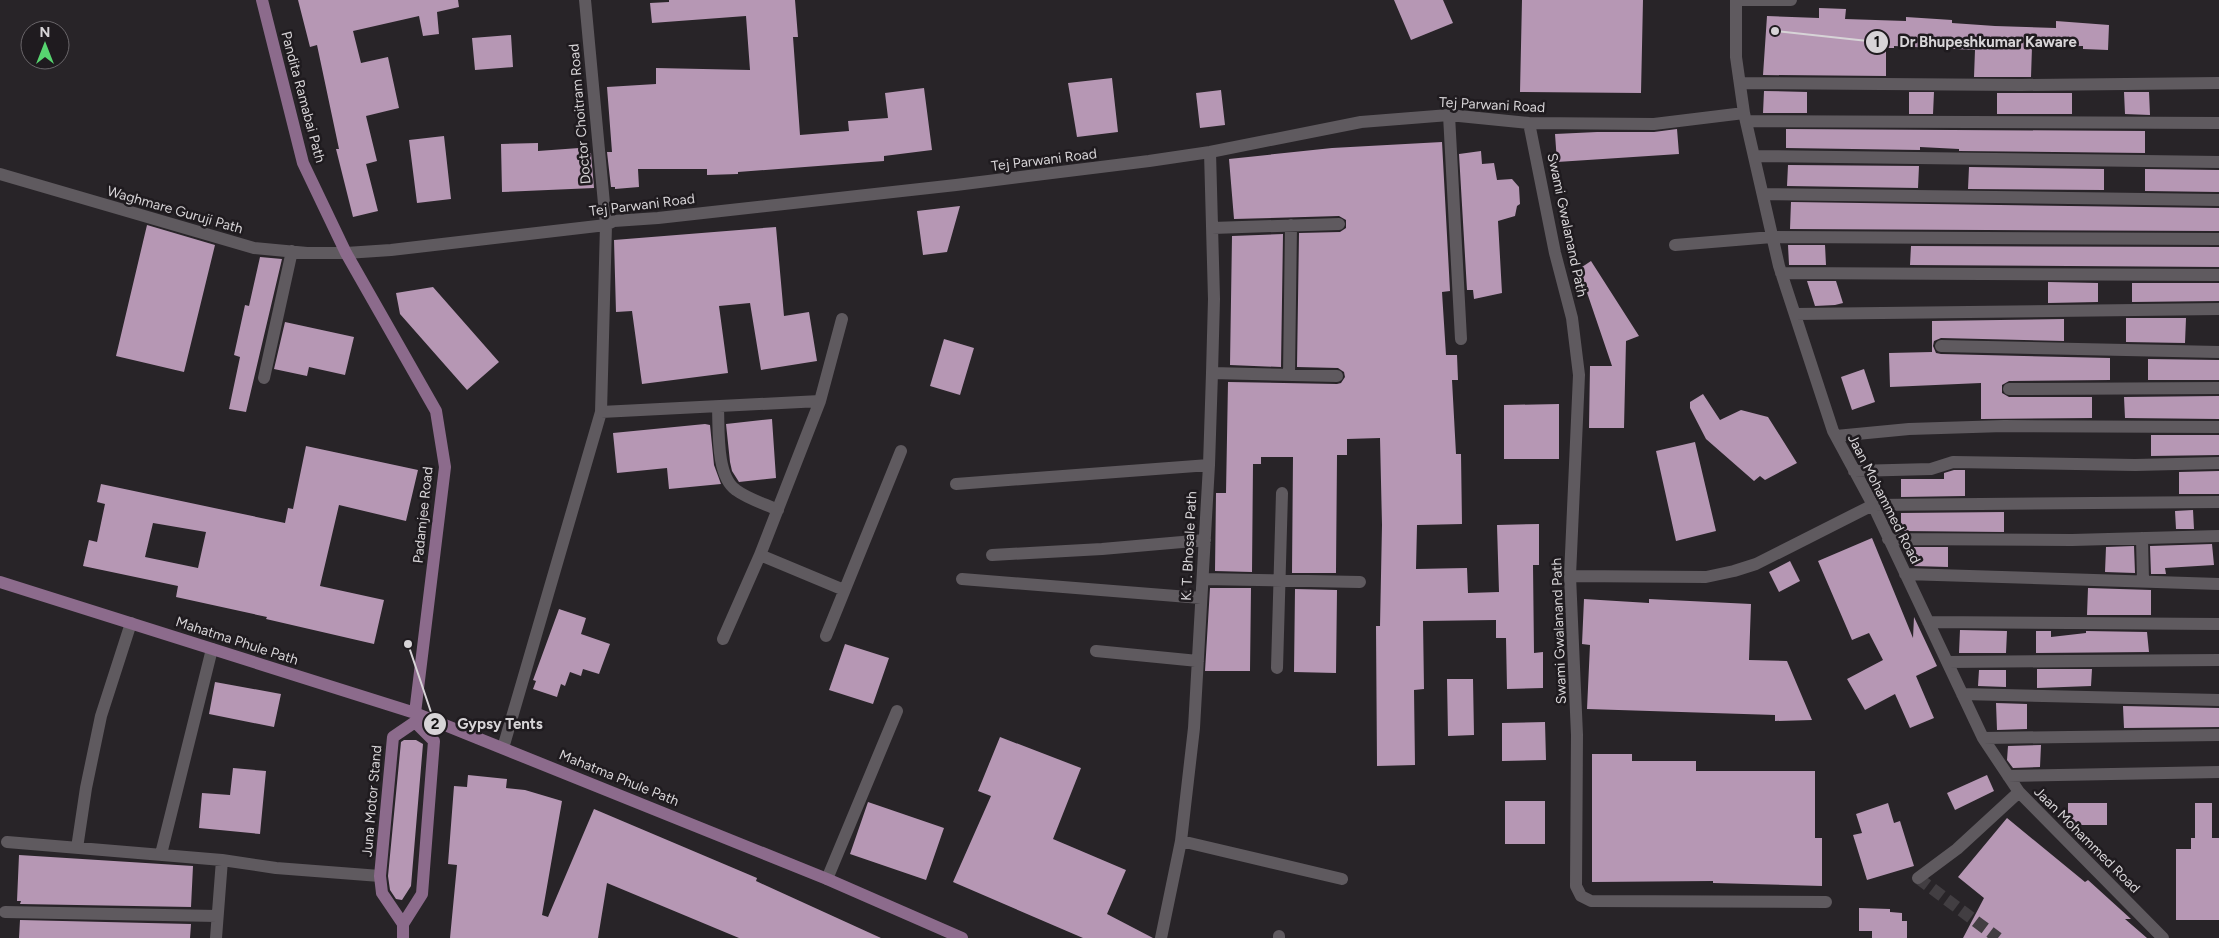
<svg xmlns="http://www.w3.org/2000/svg" width="2219" height="938" font-family="Figtree,sans-serif">
<rect width="100%" height="100%" fill="#282428"/>
<path fill="#b697b4" fill-rule="evenodd" d="M298,0H458L459,7L437,12L439,34L423,36L419,16L353,31L361,63L388,57L399,108L366,116L377,161L366,164L378,211L353,217L336,149H339L317,45L310,47Z
M669,0H795L798,37H793L800,135L849,131L848,121L888,118L885,93L924,88L932,150L884,156V161L738,172V174L707,175V169H638L639,187L615,189V187H611L607,152H612L607,87L656,84V68L750,70L746,16L652,23L650,3L669,2Z
M1394,0H1443L1453,23L1411,40Z
M1522,0H1643L1641,93L1520,92Z
M1819,8L1846,9L1845,19L1906,21V17L1952,20V23L1995,26L2056,28V21L2109,25L2108,50L2083,49V46L2032,47L2031,77H1974L1975,50L1894,46V48H1886V76L1763,75L1767,16L1819,18Z
M511,35L513,67L475,70L472,38Z
M1112,78L1118,132L1077,137L1068,83Z
M1221,90L1225,125L1200,128L1196,93Z
M1764,91L1807,92V113H1763Z
M1909,92H1934L1933,114H1909Z
M2124,92H2149L2150,115L2125,114Z
M1997,93H2072V114H1997Z
M1677,129L1679,154L1557,162L1555,134L1597,132H1654Z
M1786,129L2145,131V153L1959,151V149L1920,147V150L1786,148Z
M444,136L451,199L417,203L409,140Z
M1442,142L1450,291L1442,292L1446,355H1457L1458,380H1452L1456,454H1461L1462,524L1417,525L1416,569L1467,568L1468,593L1499,592L1497,525L1539,524V565H1533L1534,653L1543,652V688L1507,689L1506,638H1496V620L1423,621L1424,689L1414,690L1415,765L1377,766L1376,626H1380L1382,525L1380,438L1347,439V455H1337L1336,573H1292L1293,457H1261V464H1253L1252,572L1215,571L1216,493H1226L1228,382L1337,384L1341,383L1345,377L1344,372L1338,368L1297,367L1299,233L1340,232L1346,228V220L1339,216L1234,219L1229,159L1332,148Z
M538,143V151L579,148V154L591,153L594,188L502,192L501,144Z
M1481,151L1482,164L1494,163L1497,180L1512,179L1519,187L1520,204L1517,206L1515,216L1498,221L1502,293L1474,299L1473,290H1467L1459,154Z
M1788,165L1919,166L1918,188L1787,186Z
M1969,167L2104,169V190L1968,189Z
M2145,169L2219,170V192L2145,191Z
M1791,202L2219,208V231L1790,229Z
M960,206L947,252L923,255L917,211Z
M147,225L215,245L184,372L116,356Z
M776,227L784,316L809,312L817,361L761,370L750,303L719,306L728,373L642,384L632,311L616,312L614,240Z
M1283,234L1281,367L1230,365L1232,236Z
M1788,245H1825L1826,265H1789Z
M1911,246L2219,247V267L1910,265Z
M260,257L282,259L246,412L229,409L240,357L234,355L245,305L249,306Z
M1591,261L1639,336L1626,341L1624,428H1589L1590,366H1612L1579,269Z
M1807,281H1836L1843,303L1835,305L1815,306Z
M2048,282L2098,283V302L2048,303Z
M2132,283H2219V301L2132,302Z
M433,287L499,362L467,390L400,314L396,293Z
M2126,318H2186L2185,343L2126,342Z
M2064,319V341L1941,338L1934,341L1933,346L1936,353L1941,354L2110,358V380L2009,381L2002,385V393L2009,397H2092V418L1981,419V383L1890,387L1889,353L1932,352V321Z
M285,322L354,337L345,375L309,367L307,376L274,369Z
M944,339L974,348L960,395L930,386Z
M2148,359L2219,360V380H2148Z
M1864,369L1875,402L1852,410L1841,377Z
M1703,394L1720,420L1741,410L1768,417L1797,463L1765,480L1760,476L1754,481L1706,439L1690,408V402Z
M2219,396V419L2125,418L2124,397Z
M1559,404V459H1504V405Z
M772,419L776,478L739,482L732,471L730,462L726,424Z
M705,424L710,425L714,465L721,484L669,489L667,468L617,473L613,433Z
M2151,435H2219V455L2151,456Z
M1695,442L1716,531L1676,541L1656,451Z
M306,446L418,470L406,521L339,505L320,586L384,600L374,644L266,619L267,617L176,597L178,586L83,566L89,540L97,542L105,504L97,502L101,484L285,523L288,508L293,509ZM153,523L206,532L198,568L145,557Z
M1954,470H1965V496L1901,497V479H1944V473Z
M2219,471V494H2179V472Z
M2193,510L2194,529H2176L2175,511Z
M2004,512V532L1901,531V513Z
M1872,538L1913,638L1914,617L1937,666L1916,676L1934,718L1910,728L1895,694L1865,710L1847,679L1883,660L1869,633L1852,640L1818,561Z
M2212,544L2214,565L2165,568L2166,574H2151L2150,546Z
M2134,546L2135,573L2105,572L2106,547Z
M1914,547H1948V567L1914,566Z
M1790,561L1800,581L1779,592L1769,572Z
M1210,588H1251L1250,671H1205Z
M2088,588L2151,590V615H2087Z
M1295,589L1337,590L1336,673L1294,672Z
M1584,599L1649,603V599L1751,604L1749,660L1787,661L1812,720L1775,721V715L1587,709L1590,645L1582,644Z
M559,609L586,618L581,634L610,644L599,674L583,669L581,676L570,672L565,686L561,684L557,697L533,689L536,681L533,680Z
M1960,630L2007,631L2006,653H1959Z
M2036,631H2051V637L2086,633V631L2147,632L2149,652L2036,653Z
M845,644L889,658L873,704L829,690Z
M2037,669H2092L2091,686L2037,688Z
M1979,670H2006V687L1978,686Z
M1447,679H1473L1474,735L1448,736Z
M215,682L281,694L274,727L209,714Z
M1996,703L2027,704V729L1997,730Z
M2123,706L2219,708V727L2124,728Z
M1545,722L1546,760L1502,761V723Z
M1000,737L1081,768L1053,839L1126,870L1107,914L1153,938H1083L953,882L991,796L978,791Z
M404,740H416L423,744L411,886L402,900L396,899L390,890L388,876L401,742Z
M2041,745L2040,767L2013,768L2007,760L2008,746Z
M1592,754H1632V761H1696V771H1815V838H1822V886L1713,883V881L1592,882Z
M233,768L266,771L260,834L199,828L202,793L230,795Z
M468,775L507,779L506,788L525,790L562,801L542,915L548,917L594,809L757,878L756,881L881,938H739L607,883L598,938H450L457,865L448,864L454,786L467,787Z
M1987,775L1994,791L1955,810L1947,793Z
M1505,801H1545V844H1505Z
M868,802L944,828L926,880L850,854Z
M1888,803L1894,823L1900,821L1914,866L1867,880L1853,835L1862,833L1856,814Z
M2068,803H2107V825H2068Z
M2195,803H2212V838H2219V920H2176V849H2191V838H2195Z
M2007,818L2085,882L2088,880L2131,919H2125L2147,938H1963L1984,898L1958,877Z
M19,855L193,866L191,907L20,904L21,901H17Z
M1859,908L1890,909V912L1902,913V921H1907V938H1872V931H1859Z
M20,920L191,924L190,938H19Z"/>
<g fill="none" stroke-linecap="round" stroke-linejoin="round">
<path stroke="#423e42" stroke-width="12" stroke-dasharray="12 6" stroke-linecap="butt" d="M1918,878L1998,938"/>
<path stroke="#5f5a5f" stroke-width="12" d="M1736,0V57L1744,113L1779,266L1833,431L1873,505L1983,738L2019,792L2163,938
M1736,0H1791
M1740,83L2021,85L2219,83
M1449,115L1461,339
M1746,121L2219,123
M1529,123L1555,253L1572,318L1579,375L1570,576L1577,735L1576,886L1581,896L1591,901L1826,902
M1754,156L2219,162
M0,174L254,248L307,253H346L391,250L606,225L614,221L658,218L956,185L1149,161L1210,152L1361,122L1449,115L1529,123L1654,124L1744,113
M1763,194L2219,200
M1212,228L1339,224
M1675,245L1772,237L2219,239
M1781,273L2219,275
M1795,314L2219,309
M1941,346L2219,352
M1212,373L1337,376
M1289,375L1291,225
M264,378L292,251
M2009,389L2219,388
M718,408C719,430 716,476 736,490C748,499 765,504 778,510
M601,412L820,401
M1836,436L1909,429L2004,426L2219,427
M1854,471L1931,469L1953,462L2135,465L2219,463
M956,484L1209,465
M2142,538L2143,581
M1888,539L2072,540L2219,536
M760,555L844,590
M992,555L1102,549L1205,540
M1905,574L2219,584
M1570,576L1706,577L1734,571L1756,564L1873,505L2219,502
M962,579L1201,598
M1203,579L1360,582
M1928,622L2219,624
M826,636L901,451
M723,639L760,555L820,401L842,319
M1096,651L1198,661
M1947,662L2219,660
M1277,668L1282,493
M1962,694L2219,700
M1983,738L2219,735
M503,748L601,412L606,225L585,0
M2008,776L2219,772
M1181,841L1342,879
M7,842L222,860L276,868L380,876
M77,848L86,788L101,716L131,623
M161,854L212,649
M1918,878L1957,849L2019,792
M827,879L897,711
M5,912L217,916
M216,938L222,860
M1161,938L1181,841L1194,728L1209,465L1212,373L1214,299L1210,152
M1279,938V936"/>
<path stroke="#8c6b8c" stroke-width="12" d="M262,0L303,163L346,253L436,411L445,467L415,713
M0,582L415,713L827,879L962,938
M403,938V924L422,894L434,741L415,722L393,737L380,876L382,893L403,924"/>
</g>
<g text-anchor="middle" dominant-baseline="central" stroke-width="5" stroke-linejoin="round" paint-order="stroke">
<g font-size="14" fill="#d7d4d7" stroke="#1f1b1f">
<text transform="translate(303 97) rotate(75)">Pandita Ramabai Path</text>
<text transform="translate(1492 105) rotate(3)">Tej Parwani Road</text>
<text transform="translate(580 114) rotate(-95)">Doctor Choitram Road</text>
<text transform="translate(1044 160) rotate(-7)">Tej Parwani Road</text>
<text transform="translate(642 205) rotate(-7)">Tej Parwani Road</text>
<text transform="translate(175 210) rotate(16)">Waghmare Guruji Path</text>
<text transform="translate(1567 225) rotate(78)">Swami Gwalanand Path</text>
<text transform="translate(1884 499) rotate(63)">Jaan Mohammed Road</text>
<text transform="translate(423 515) rotate(-84)">Padamjee Road</text>
<text transform="translate(1189 546) rotate(-87)">K. T. Bhosale Path</text>
<text transform="translate(1559 631) rotate(-92)">Swami Gwalanand Path</text>
<text transform="translate(237 641) rotate(18)">Mahatma Phule Path</text>
<text transform="translate(619 778) rotate(22)">Mahatma Phule Path</text>
<text transform="translate(372 801) rotate(-85)">Juna Motor Stand</text>
<text transform="translate(2087 840) rotate(45)">Jaan Mohammed Road</text>
</g>
</g>
<path fill="none" stroke="#d7d4d7" stroke-width="2" d="M1775 31L1877 42M408 644L435 724"/>
<g fill="#d7d4d7" stroke="#1f1b1f" stroke-width="2">
<circle cx="1775" cy="31" r="5"/>
<circle cx="408" cy="644" r="5"/>
<circle cx="1877" cy="42" r="12"/>
<circle cx="435" cy="724" r="12"/>
</g>
<g font-size="15" text-anchor="middle" font-weight="bold" fill="#111">
<text x="1877" y="47">1</text>
<text x="435" y="729">2</text>
</g>
<g font-size="15" text-anchor="middle" font-weight="bold" fill="#d7d4d7" stroke="#1f1b1f" stroke-width="5" stroke-linejoin="round" paint-order="stroke">
<text x="1988" y="47">Dr Bhupeshkumar Kaware</text>
<text x="500" y="729">Gypsy Tents</text>
</g>
<g transform="translate(45 45)"><circle r="24" fill="#1f1b1f" stroke="#696569"/>
<path d="M0-4L9 19L0 12L-9 19Z" fill="#57d570"/>
<text y="-8" font-size="14" font-weight="bold" text-anchor="middle" fill="#d7d4d7">N</text>
</g>
</svg>
